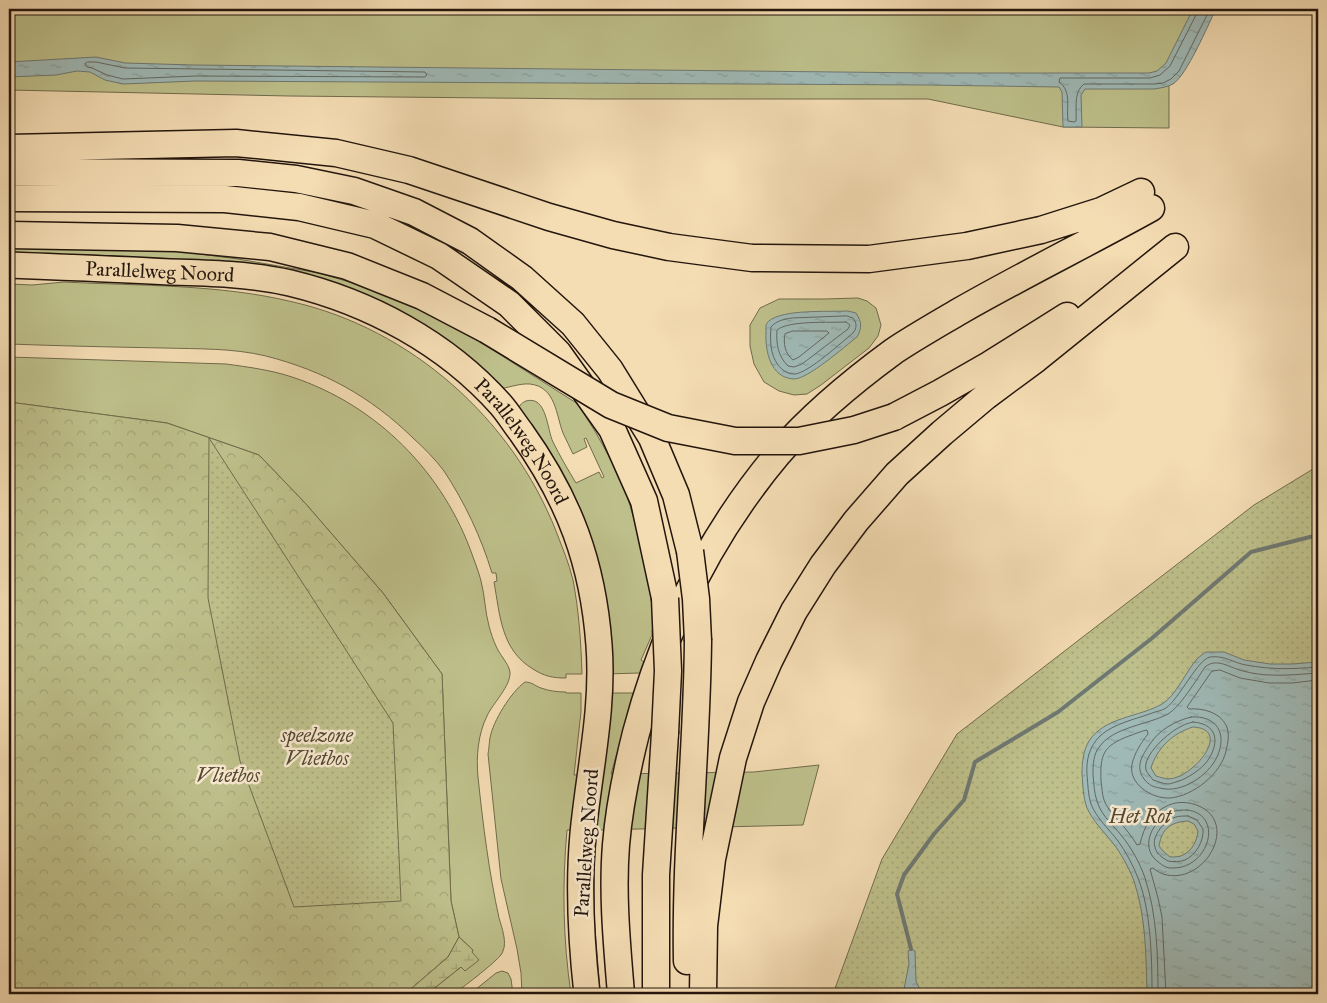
<svg xmlns="http://www.w3.org/2000/svg" width="1327" height="1003" font-family="'IM FELL Great Primer',serif">
<defs>
<pattern id="forest-crowns" width="20" height="18" patternUnits="userSpaceOnUse" patternTransform="scale(1.25)"><rect width="20" height="18" fill="#bec08b"/><path d="M2 6a3 3 0 1 1 6 0M12 15a3 3 0 1 1 6 0" fill="none" stroke="#a3a477"/></pattern>
<pattern id="wetland-marsh" width="20" height="14" patternUnits="userSpaceOnUse" patternTransform="scale(1.25)"><rect width="20" height="14" fill="#bec08b"/><path d="M1 5h8M5 5V1M11 12h8M15 12V8" fill="none" stroke="#a3a477"/></pattern>
<pattern id="park-dots" width="8" height="8" patternUnits="userSpaceOnUse" patternTransform="scale(1.25)"><rect width="8" height="8" fill="#bec08b"/><path d="M2 2h.1M6 6h.1" fill="none" stroke="#a3a477" stroke-width="1.8" stroke-linecap="round"/></pattern>
<pattern id="water-ripples" width="26" height="14" patternUnits="userSpaceOnUse" patternTransform="scale(1.25)"><rect width="26" height="14" fill="#9fb9b6"/><path d="M2 4q2-2 4 0t4 0M15 11q2-2 4 0t4 0" fill="none" stroke="#899e9b"/></pattern>
</defs>
<rect width="100%" height="100%" fill="#f4dcb3"/>
<filter id="stains"><feTurbulence type="fractalNoise" baseFrequency=".004" numOctaves="4"/><feColorMatrix values="0 0 0 0 .2 0 0 0 0 .09 0 0 0 0 .02 0 0 0 .5 -.17"/></filter>
<radialGradient id="worn" r=".72"><stop offset=".6" stop-color="#630" stop-opacity="0"/><stop offset="1" stop-color="#630" stop-opacity=".3"/></radialGradient>
<path fill="#bec08b" stroke="#716b4c" d="M9,9H1204L1169,83V128L1063,127L928,99H595L289,96L9,90Z
M9,247L136,249L185,252L238,259L319,273L373,289L408,303L480,342L578,404L596,433L611,460L627,496L641,542L650,585L655,630H652V635L641,660L644,662L640,673L605,674L604,631L517,412C519,406 521,403 526,401C547,395 547,430 553,442C560,456 568,470 576,483L599,472L602,478L604,477L586,438L584,439L587,447L573,454C570,447 566,440 563,433C556,415 556,387 530,384C518,383 507,389 495,389L346,294L9,258Z
M64,282C140,286 219,284 293,302C411,329 512,419 556,531C562,547 569,563 573,580C579,611 581,643 582,674H566V678C552,678 544,676 533,669C501,650 500,615 494,582L497,581L496,573H492C481,537 465,503 444,471C435,459 424,448 413,438C370,396 324,371 266,356C233,348 198,349 164,348C112,347 61,346 9,344V284L32,285Z
M858,298L867,301L876,308L881,325L878,336L869,348L821,385L807,394L794,395L779,391L764,382L754,364L750,346V325L760,308L779,299H824Z
M9,357L226,364C248,367 271,370 292,377C377,405 444,473 473,557C476,565 479,573 481,581C485,596 485,612 489,626C491,633 493,640 496,646C499,654 509,664 510,672C511,686 493,703 487,716C478,734 476,757 478,777C483,825 489,872 499,918C502,928 507,942 503,951C502,955 498,958 495,961C490,966 457,993 452,994C445,996 435,994 427,994L461,967L473,950L459,937L451,901L442,674L383,593L305,503L259,455L167,423L9,402Z
M525,682C532,682 535,686 541,688C549,691 558,692 566,692V693H581V712L574,775L596,774L605,693H634L611,774L754,772L819,765L803,825L597,830L594,870V916L600,991H606V994H592L587,830H567C562,885 563,940 571,994H522L521,973L517,949L501,879L488,754C489,749 489,744 490,738C493,721 511,692 525,682Z
M502,971L508,973L511,979L513,994H470L496,973Z"/>
<path fill="url(#forest-crowns)" stroke="#716b4c" d="M9,402L167,423L259,455L305,503L383,593L442,674L451,901L459,937L448,957L405,994H9Z"/>
<path fill="url(#wetland-marsh)" stroke="#716b4c" d="M459,937L473,950L472,952L479,960L465,971L461,967L427,994H405L448,957Z"/>
<path fill="url(#park-dots)" stroke="#716b4c" d="M209,438L393,723L401,901L294,907L240,761L208,598Z
M1318,466V994H833L882,859L957,734L1254,505Z"/>
<path fill="url(#water-ripples)" stroke="#6e7872" fill-rule="evenodd" d="M1193,9H1216C1208,25 1187,75 1173,84C1167,87 1161,88 1154,89H1085L1081,95L1082,127H1063L1062,92L1059,87L927,85L195,81L123,84L105,80L90,72L77,71L56,75L9,77V62L96,57L125,63L193,65L929,73H1149L1157,71L1166,63Z
M848,311L856,313C862,322 862,328 857,337C844,347 808,379 794,379C770,378 765,350 766,332C766,328 765,324 769,321C783,309 828,312 848,311Z
M1206,652H1224L1244,660L1270,664H1292L1318,662V994H1147C1146,956 1146,917 1134,881C1129,868 1121,853 1112,842C1103,831 1093,821 1087,808C1083,797 1083,786 1082,774C1082,763 1083,751 1089,741C1104,717 1140,717 1162,704C1176,696 1186,671 1197,659C1199,657 1203,654 1206,652ZM1193,727C1234,729 1192,780 1167,779C1163,778 1159,777 1156,776L1151,768C1157,748 1173,733 1193,727ZM1188,821L1194,824L1198,831C1197,841 1192,851 1183,855C1180,857 1174,857 1170,857L1163,851L1159,846C1162,828 1171,822 1188,821Z
M911,949L915,951L916,981L922,994H903L909,964L908,951Z"/>
<g fill="none" stroke-linecap="round" stroke-linejoin="round">
<path stroke="#626862" stroke-width="1" d="M1197,9V13L1170,66L1160,75L1150,78H1060L1059,82C1072,91 1066,107 1068,121L1074,122L1076,121C1077,108 1073,93 1084,84H1154L1163,83L1171,79L1179,71L1210,9
M88,62H96L125,68L425,72L427,75L425,77L196,76L123,79L107,75L92,68L87,67L85,64Z
M847,316L853,318C857,323 857,328 853,333C842,342 808,373 795,374C787,374 782,370 778,365C770,354 770,340 771,327C776,321 784,319 792,318Z
M846,322L850,325L848,329L802,364L794,367L788,366C778,356 776,344 777,330C789,320 830,323 846,322Z
M793,331H827L829,333L799,357L793,360C785,354 783,343 785,334Z
M1191,717C1216,715 1228,733 1217,757C1208,776 1181,794 1160,788C1153,787 1149,785 1144,779C1135,766 1142,756 1150,744C1159,730 1175,721 1191,717Z
M1193,722C1221,724 1219,747 1205,764C1198,771 1188,778 1179,781C1175,782 1171,784 1168,784C1163,784 1157,781 1153,780C1151,777 1147,773 1146,770C1142,755 1170,731 1182,726C1185,724 1189,723 1193,722Z
M1187,810C1225,814 1209,870 1171,868C1165,868 1161,864 1157,861C1139,846 1153,820 1172,812C1177,810 1182,810 1187,810Z
M1188,816L1197,820L1203,829C1204,841 1196,855 1185,860C1180,862 1173,862 1168,861C1163,858 1156,854 1155,847C1151,836 1165,820 1176,817C1179,816 1184,816 1188,816Z
M1152,994C1152,958 1151,911 1138,878C1133,865 1126,852 1118,841C1109,829 1097,819 1091,804C1088,795 1088,785 1087,775C1086,760 1089,747 1100,736C1114,723 1137,719 1155,712C1159,711 1163,710 1166,708C1179,699 1198,659 1210,657C1224,655 1234,663 1246,665C1273,670 1292,669 1318,667
M1158,994C1158,955 1157,915 1145,878C1140,863 1131,847 1121,835C1112,824 1101,815 1097,801C1094,793 1094,784 1093,775C1093,765 1093,754 1100,746C1114,727 1147,725 1168,714C1180,707 1197,679 1205,667C1217,657 1230,668 1243,671C1251,673 1261,675 1270,675C1286,676 1302,674 1318,673
M1166,994L1162,917L1158,898L1150,869L1153,868C1157,871 1161,874 1167,875C1205,883 1239,824 1199,806C1190,802 1178,801 1169,805C1152,812 1144,826 1140,844L1137,845C1134,840 1131,836 1128,832C1120,821 1109,813 1104,800C1102,794 1102,787 1101,781C1100,754 1103,746 1129,736C1135,734 1141,731 1147,730L1148,734C1141,743 1135,752 1132,764C1128,784 1152,799 1170,798C1193,796 1221,774 1226,751C1228,743 1230,733 1226,725C1219,712 1203,708 1189,709L1187,707L1212,671L1220,670L1240,678L1269,683H1292L1318,680"/>
<path stroke="#6e7872" stroke-width="4" d="M911,949L897,894L904,875L934,834L964,800L975,762L1058,712L1151,639L1251,552L1318,535"/>
<g stroke="#24160d" stroke-width="28">
<g id="trunk">
<path id="s1" d="M9,265C62,267 116,269 170,272C209,273 250,274 290,283C369,302 446,343 501,405C508,413 514,423 521,432C569,499 593,563 599,645C604,708 589,771 583,834C578,888 581,940 587,994"/>
</g>
</g>
<g stroke="#24160d" stroke-width="29">
<path id="motorway" d="M9,148L236,143L336,153L409,170L549,217L613,235L669,247L752,258L869,259L967,246L1041,230L1101,211L1141,192
M9,172L238,173L296,179L354,191L414,212L470,241L522,278L573,324L610,370L652,438L676,495L690,551
M9,198L225,199L299,207L375,225L439,256L509,304L558,353L612,429L644,501L665,598
M9,235L177,238L270,247L347,266L422,296L487,330
M894,417L940,393L989,365L1067,316
M687,961C685,854 697,748 698,641
M621,994C617,945 612,894 616,845C619,807 627,769 636,733C663,631 710,535 778,454C811,416 853,381 894,351C915,337 938,324 960,311C1023,275 1088,243 1151,208
M656,994V875L665,733
M703,994L704,926L712,859L733,758L751,702L769,661L794,611L823,565L856,521L897,474L942,433L986,396L1036,359L1175,247"/>
</g>
<use href="#trunk" stroke="#f4dcb3" stroke-width="25"/>
<use href="#motorway" stroke="#f4dcb3" stroke-width="26"/>
<g stroke="#24160d" stroke-width="29" stroke-linecap="butt">
<path id="motorway-bridge" d="M487,330L611,405L668,428L735,441H799L854,430L894,417
M690,551L696,599L698,641
M665,733L668,671L665,598"/>
</g>
<use href="#motorway-bridge" stroke="#f4dcb3" stroke-width="26"/>
</g>
<g text-anchor="middle" dominant-baseline="central" stroke-width="5" stroke-linejoin="round" paint-order="stroke">
<g font-size="20" fill="#24160d" stroke="#f8e8ce">
<text stroke="none"><textPath href="#s1" startOffset="151">Parallelweg Noord</textPath></text>
<text stroke="none"><textPath href="#s1" startOffset="571">Parallelweg Noord</textPath></text>
<text transform="translate(586 843) rotate(-86)">Parallelweg Noord</text>
</g>
<g font-size="20" font-style="italic" fill="#524933" stroke="#f8e8ce">
<text x="317" y="735">speelzone<tspan x="317" dy="23">Vlietbos</tspan></text>
<text x="228" y="775">Vlietbos</text>
<text x="1140" y="816">Het Rot</text>
</g>
</g>
<rect width="1327" height="1003" fill="none" stroke="#f4dcb3" stroke-width="30"/>
<rect x="10" y="10" width="1307" height="983" fill="none" stroke="#24160d" stroke-width="2.5"/>
<rect x="15" y="15" width="1297" height="973" fill="none" stroke="#24160d"/>
<rect width="100%" height="100%" filter="url(#stains)"/>
<rect width="100%" height="100%" fill="url(#worn)"/>
</svg>
